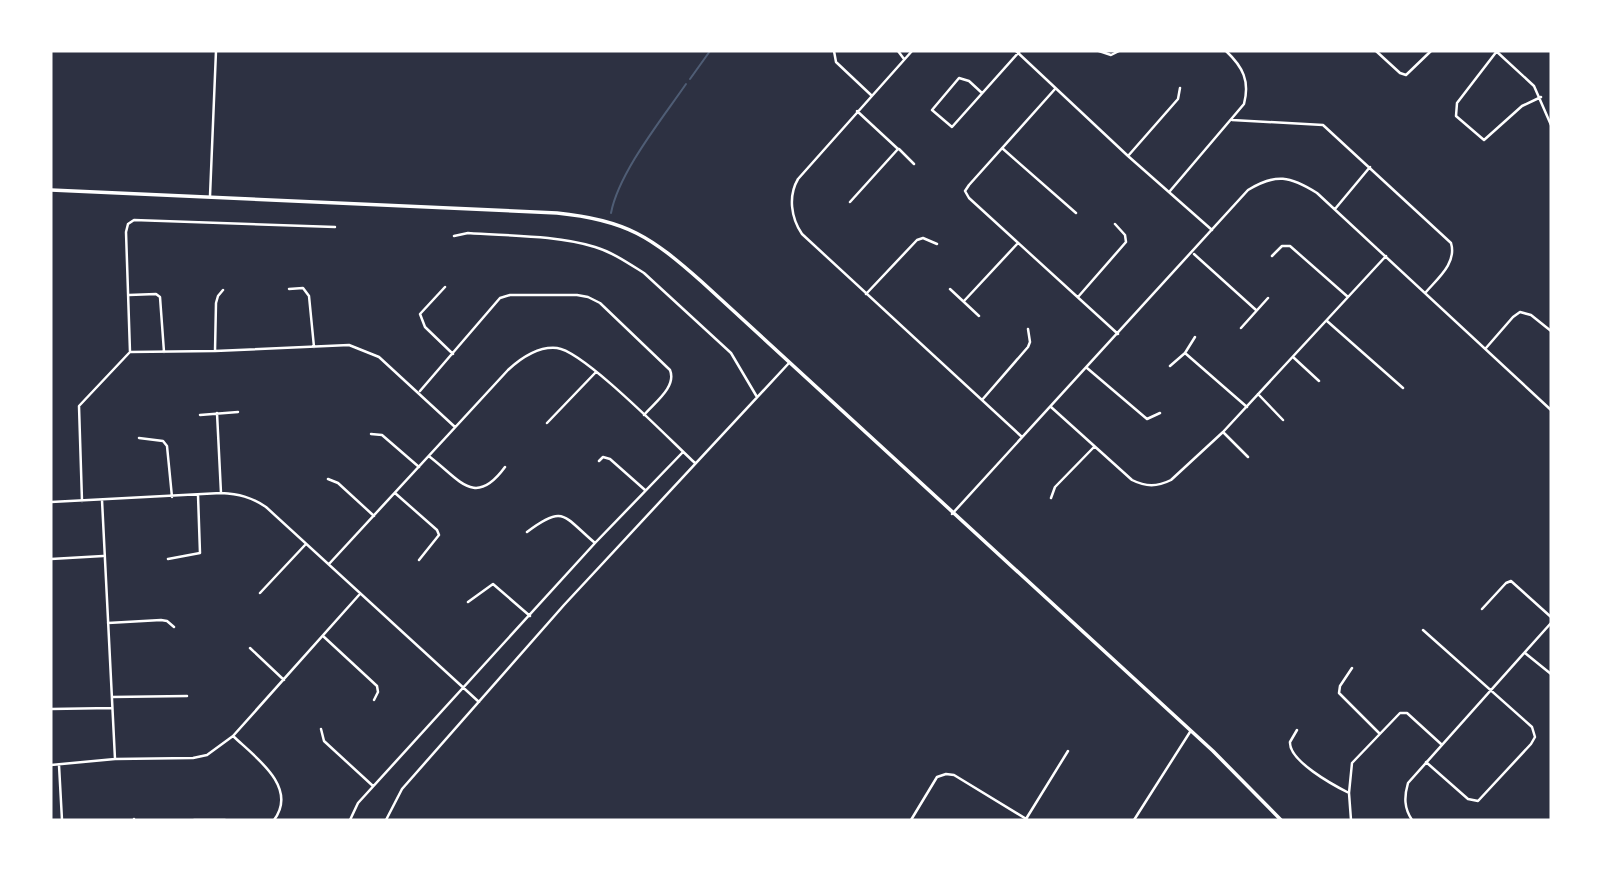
<svg xmlns="http://www.w3.org/2000/svg" width="1602" height="871" font-family="'PT Serif',serif">
<rect width="100%" height="100%" fill="#2d3142"/>
<g fill="none" stroke-linecap="round" stroke-linejoin="round">
<path stroke="#4f5d75" stroke-width="2" d="M690,79L710,51
M611,213C619,172 662,119 686,84"/>
<path stroke="#fff" stroke-width="2.5" d="M834,51L836,62L871,95
M898,51L904,59
M912,51L798,179C788,196 791,218 802,234L1022,437
M1016,51L1128,156L1212,230
M1099,51L1111,55L1119,51
M1376,51L1400,73L1406,75L1431,51
M1496,51L1534,86L1551,125
M1497,51L1457,103L1456,116L1484,140L1522,106L1541,97
M1055,89L969,185L965,191L969,198L1118,334
M982,93L969,81L959,78L932,110L952,127L1020,51
M1232,120L1323,125L1451,243C1457,263 1438,278 1426,292
M1002,148L1076,213
M899,149L914,164
M1128,156L1178,99L1180,88
M1170,191L1244,104C1250,81 1243,67 1226,51
M210,196L216,51
M850,202L898,149L857,111
M1335,209L1370,167
M335,227L134,220L128,224L126,232L130,352L215,351L349,345L379,357L455,427
M454,236L468,233C508,236 556,235 595,247C612,252 628,263 644,273L731,353L757,397
M1194,254L1256,310
M1272,256L1282,246H1290L1348,297
M445,287L420,314L425,327L453,354
M289,289L303,288L309,296L314,347
M950,289L979,316
M866,294L917,240L923,238L937,244
M129,295L156,294L160,297L164,352
M1078,297L1126,242L1125,235L1115,224
M964,301L1018,243
M1327,321L1403,388
M1241,328L1268,298
M1486,348L1513,317L1520,312L1531,315L1551,331
M215,351L216,303L218,296L223,290
M1185,353L1247,407
M1293,357L1319,381
M1170,366L1185,353L1195,337
M1087,368L1147,419L1160,413
M420,391L500,298L510,295H577L588,297L600,303L670,370C677,387 654,403 644,415
M1258,394L1283,420
M982,400L1028,347L1030,342L1028,329
M1051,407L1132,480C1146,487 1157,487 1171,480L1223,432L1386,256
M217,413L221,493
M200,415L238,412
M547,423L596,372
M1223,432L1248,457
M371,434L382,435L419,467
M139,438L163,441L167,446L172,497
M430,457C460,480 475,508 505,467
M599,461L603,457L610,459L645,490
M328,479L338,483L374,516
M395,493L437,530L439,535L419,560
M1051,498L1055,487L1094,447
M102,500L115,759
M82,501L79,406L129,353
M51,502L221,493C239,494 251,497 266,507L479,702
M952,514L1248,190C1276,173 1290,176 1317,193L1551,410
M527,532C564,504 563,516 595,543
M51,559L103,556
M168,559L200,553L198,495
M329,564L508,370C521,358 538,346 557,348C584,351 670,440 695,463
M260,593L305,545
M468,602L493,584L530,616
M1482,609L1506,583L1511,581L1551,617
M108,623L161,620L167,621L174,627
M1423,630L1532,727L1535,737L1531,744L1478,801L1468,799L1426,762
M323,636L377,686L378,692L374,700
M250,648L284,680
M1525,653L1551,674
M1352,668L1340,686L1339,693L1379,733
M112,697L187,696
M51,709L112,708
M321,729L324,741L373,786
M1297,730L1290,742C1289,761 1333,785 1349,793
M233,736C254,756 299,787 274,820
M51,765L115,759L193,758L207,755L233,736L359,595
M59,765L62,820
M134,819V820
M1026,819L1068,751
M194,820H225
M350,820L358,803L595,543L683,452
M386,820L402,789L564,605L789,363
M911,820L937,777L946,774L954,775L1028,820
M1134,820L1190,732
M1351,820L1349,793L1352,763L1400,713H1407L1441,744
M1412,820C1404,808 1404,797 1408,783L1551,623"/>
<path stroke="#fff" stroke-width="3.5" d="M51,190L557,213C627,220 651,237 702,282L1213,751L1281,820"/>
</g>
<rect width="1602" height="871" fill="none" stroke="#ffffff" stroke-width="105"/>
</svg>
